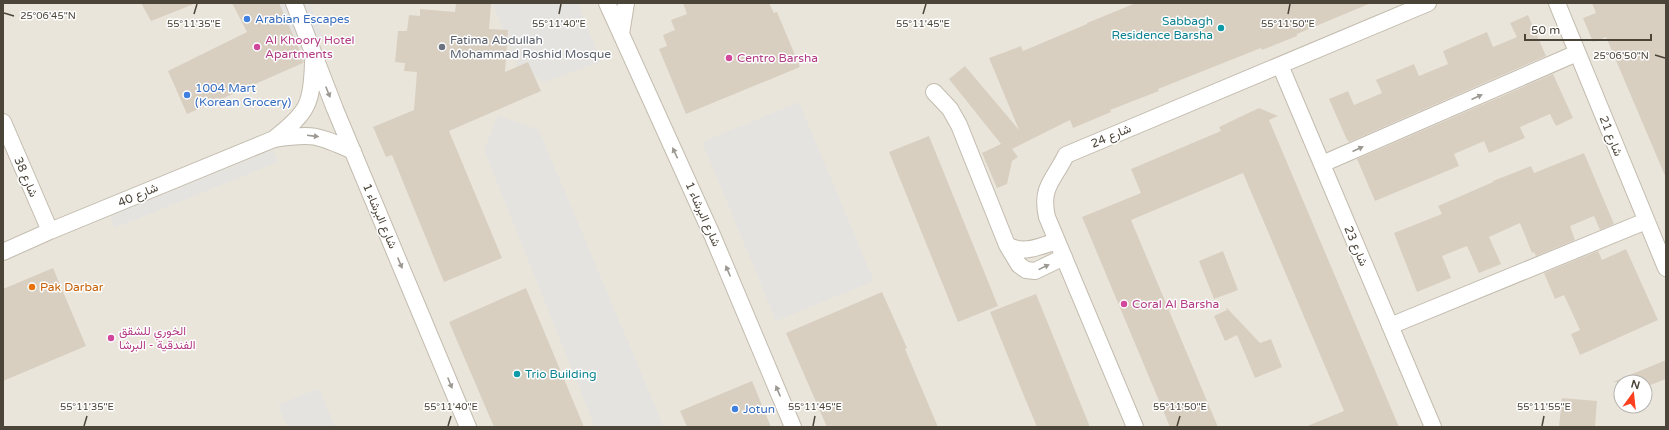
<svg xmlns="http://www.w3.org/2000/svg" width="1669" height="430" font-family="'Varela Round',Vazirmatn,sans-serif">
<rect width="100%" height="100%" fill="#f6f3ec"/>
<path fill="#eae5da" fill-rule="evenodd" d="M3,3H1666V427H3ZM1621,382H1645V406H1621Z"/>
<path fill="#e5e3e0" d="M278,3H310L325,41L298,50Z
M492,3H578L601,62L545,82L519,69Z
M799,102L874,281L776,321L702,142Z
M498,115L539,130L664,427H595L484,150Z
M273,150L278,162L115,228L110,216Z
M319,388L335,427H287L278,405Z"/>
<path fill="#d8cfc1" d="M141,3H194V4L151,21Z
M232,3H279L304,60L303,63L187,114L168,71L247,32Z
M456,3L491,4L489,29L508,30L505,72L528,62L541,91L449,131L502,258L444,282L392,155L386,157L373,127L414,110L417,72L404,71L405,63L395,62L398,31H407L409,15L420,16V9L455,12Z
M683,3H769L774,13L777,12L800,67L686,114L659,49L667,46L663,35L675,30L671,20L687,14Z
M1136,3H1371L1297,34V36L1262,50L1261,48L1158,89L1159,91L1110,110L1111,112L1073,128L1070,120L1012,149L1018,157L1012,161L1007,184L997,188L982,153L1001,144L949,79L965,66L1019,130L989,58L1021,46L1023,51L1087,24V23Z
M1592,3H1666V178L1606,37L1593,42L1583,18L1596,13Z
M1528,15L1546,56L1349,142L1348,140H1347L1329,99L1348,91L1354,105L1382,93L1376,80L1414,64L1419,76L1448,64L1443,51L1487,32L1493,47L1517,37L1510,23Z
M1553,74L1573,118L1556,126L1550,114L1520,127L1525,138L1489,153L1484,141L1454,154L1459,166L1375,201L1357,159Z
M1259,108L1278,116L1269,120L1399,427H1305L1344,411L1243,173L1131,220L1218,427H1170L1082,217L1141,193L1131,169L1221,131L1219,127Z
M929,136L998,306L958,322L889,152Z
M1584,153L1614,224L1600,230L1594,216L1570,226L1575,240L1536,256L1534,252L1532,253L1520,223L1489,237L1501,264L1479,273L1467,246L1442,256L1451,278L1417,292L1394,233L1442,214L1438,206L1493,182V181L1531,166L1534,173Z
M1626,249L1658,320L1580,355L1571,334L1580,330L1564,295L1555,299L1544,273L1598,251L1602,260Z
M1223,251L1238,290L1214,299L1199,261Z
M53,268L86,346L3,381V289Z
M526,288L584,427H494L449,322Z
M882,292L907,348L905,349L938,427H827L786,333Z
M1036,294L1062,358L1090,427H1037L1024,396L990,312Z
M1226,308H1227L1260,343L1271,339L1282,367L1255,378L1237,335L1225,341L1214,316L1227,310Z
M1666,360V379L1645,387V382H1613Z
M752,381L771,427H687L680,411Z
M1562,398L1597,401L1595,427H1559Z"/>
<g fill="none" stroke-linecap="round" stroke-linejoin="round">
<g stroke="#c2bbae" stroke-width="18">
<path id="minor" d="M294,3L335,109L468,427
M607,3L713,237L793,427
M1557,3L1666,268
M621,34L626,3
M1280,65L1433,427
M934,92L950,109L959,125L1007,245L1019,265L1026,270L1035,271L1064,257
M3,122L50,231
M275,138C308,112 312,104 313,62
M1322,164L1577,53
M1007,245C1024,255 1040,246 1057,241
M3,252L50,231L274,139C313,133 317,135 353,151
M1390,326L1646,221
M1135,427L1047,217C1040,187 1054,180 1066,155L1428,3"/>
</g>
<use href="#minor" stroke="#fff" stroke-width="16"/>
</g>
<defs><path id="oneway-solid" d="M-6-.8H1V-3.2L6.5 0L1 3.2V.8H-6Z"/></defs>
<g fill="#9c9892">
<use href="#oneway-solid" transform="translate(328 92) rotate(68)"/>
<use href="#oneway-solid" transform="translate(1477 97) rotate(-24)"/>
<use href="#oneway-solid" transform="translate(313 136) rotate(7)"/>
<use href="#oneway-solid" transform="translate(1358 149) rotate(-24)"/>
<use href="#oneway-solid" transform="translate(675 153) rotate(-115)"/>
<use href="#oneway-solid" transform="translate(400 263) rotate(67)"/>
<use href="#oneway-solid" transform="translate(1044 267) rotate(-26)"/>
<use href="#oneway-solid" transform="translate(728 271) rotate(-113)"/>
<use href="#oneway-solid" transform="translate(450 383) rotate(68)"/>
<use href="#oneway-solid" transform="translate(778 391) rotate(-113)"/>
</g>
<path fill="none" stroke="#4b4439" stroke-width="1.5" d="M4,13L14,16M194,14L197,4M559,14L561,4M923,14L926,4M1288,14L1290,4M1655,55L1665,58M84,426L87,416M448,426L451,416M813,426L815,416M1177,426L1180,416M1542,426L1544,416"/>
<g fill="#3f7fe0" stroke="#fff" stroke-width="1.5">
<circle cx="247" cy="19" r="4"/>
<circle cx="187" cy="95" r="4"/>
<circle cx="735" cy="409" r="4"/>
</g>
<g fill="#0f9aa8" stroke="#fff" stroke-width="1.5">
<circle cx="1221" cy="28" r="4"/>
<circle cx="517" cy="374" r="4"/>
</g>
<g fill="#d1479c" stroke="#fff" stroke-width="1.5">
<circle cx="257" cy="47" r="4"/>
<circle cx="729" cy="58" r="4"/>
<circle cx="1124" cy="304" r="4"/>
<circle cx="111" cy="338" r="4"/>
</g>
<circle fill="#6b7280" stroke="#fff" stroke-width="1.5" cx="442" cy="47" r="4"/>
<circle fill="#e8710a" stroke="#fff" stroke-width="1.5" cx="32" cy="287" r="4"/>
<g text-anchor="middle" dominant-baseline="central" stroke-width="3" stroke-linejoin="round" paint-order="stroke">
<g font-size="12" fill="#366cbe" stroke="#fff" text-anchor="start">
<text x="255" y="19">Arabian Escapes</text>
<text x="195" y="88">1004 Mart<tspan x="195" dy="14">(Korean Grocery)</tspan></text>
<text x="743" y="409">Jotun</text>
</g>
<g font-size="12" fill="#0d838f" stroke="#fff" text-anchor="end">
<text x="1213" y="21">Sabbagh<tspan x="1213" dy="14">Residence Barsha</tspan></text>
<text x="525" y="374" text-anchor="start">Trio Building</text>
</g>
<g font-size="12" fill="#b23c85" stroke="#fff" text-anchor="start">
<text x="265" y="40">Al Khoory Hotel<tspan x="265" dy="14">Apartments</tspan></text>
<text x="737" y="58">Centro Barsha</text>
<text x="1132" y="304">Coral Al Barsha</text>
<text x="119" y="331">الخوري للشقق<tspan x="119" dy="14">الفندقية - البرشا</tspan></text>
</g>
<g font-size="12" fill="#5b616d" stroke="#fff" text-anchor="start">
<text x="450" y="40">Fatima Abdullah<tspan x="450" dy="14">Mohammad Roshid Mosque</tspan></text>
</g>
<g font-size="12" fill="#4b4439" stroke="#fff">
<text transform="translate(1111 136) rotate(-23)">شارع 24</text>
<text transform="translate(1611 136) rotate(68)">شارع 21</text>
<text transform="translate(26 177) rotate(67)">شارع 38</text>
<text transform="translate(138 195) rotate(-23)">شارع 40</text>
<text transform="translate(703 214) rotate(66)">شارع البرشاء 1</text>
<text transform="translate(380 216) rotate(67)">شارع البرشاء 1</text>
<text transform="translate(1356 246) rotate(67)">شارع 23</text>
</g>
<g font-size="12" fill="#c56008" stroke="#fff" text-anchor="start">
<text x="40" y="287">Pak Darbar</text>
</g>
</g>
<g font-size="10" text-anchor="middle" fill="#4b4439" stroke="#fff" stroke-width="3" stroke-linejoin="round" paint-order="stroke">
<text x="48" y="19">25°06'45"N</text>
<text x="194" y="27">55°11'35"E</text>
<text x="559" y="27">55°11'40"E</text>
<text x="923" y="27">55°11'45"E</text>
<text x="1288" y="27">55°11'50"E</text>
<text x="1621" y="59">25°06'50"N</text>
<text x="87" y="410">55°11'35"E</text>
<text x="451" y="410">55°11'40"E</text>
<text x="815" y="410">55°11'45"E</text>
<text x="1180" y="410">55°11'50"E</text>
<text x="1544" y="410">55°11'55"E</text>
</g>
<rect width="1669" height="430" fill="none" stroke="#4b4439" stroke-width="8"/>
<g transform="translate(1633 394) rotate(15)"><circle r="19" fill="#ffffff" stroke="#b7b4b0"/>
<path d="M0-3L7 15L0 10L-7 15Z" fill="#fc3f1d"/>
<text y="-6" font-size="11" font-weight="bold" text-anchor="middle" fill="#4b4439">N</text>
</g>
<path d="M1525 34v6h126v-6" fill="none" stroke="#4b4439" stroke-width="2"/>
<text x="1531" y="34" font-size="12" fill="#4b4439" stroke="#ffffff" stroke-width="3" paint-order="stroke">50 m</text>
</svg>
